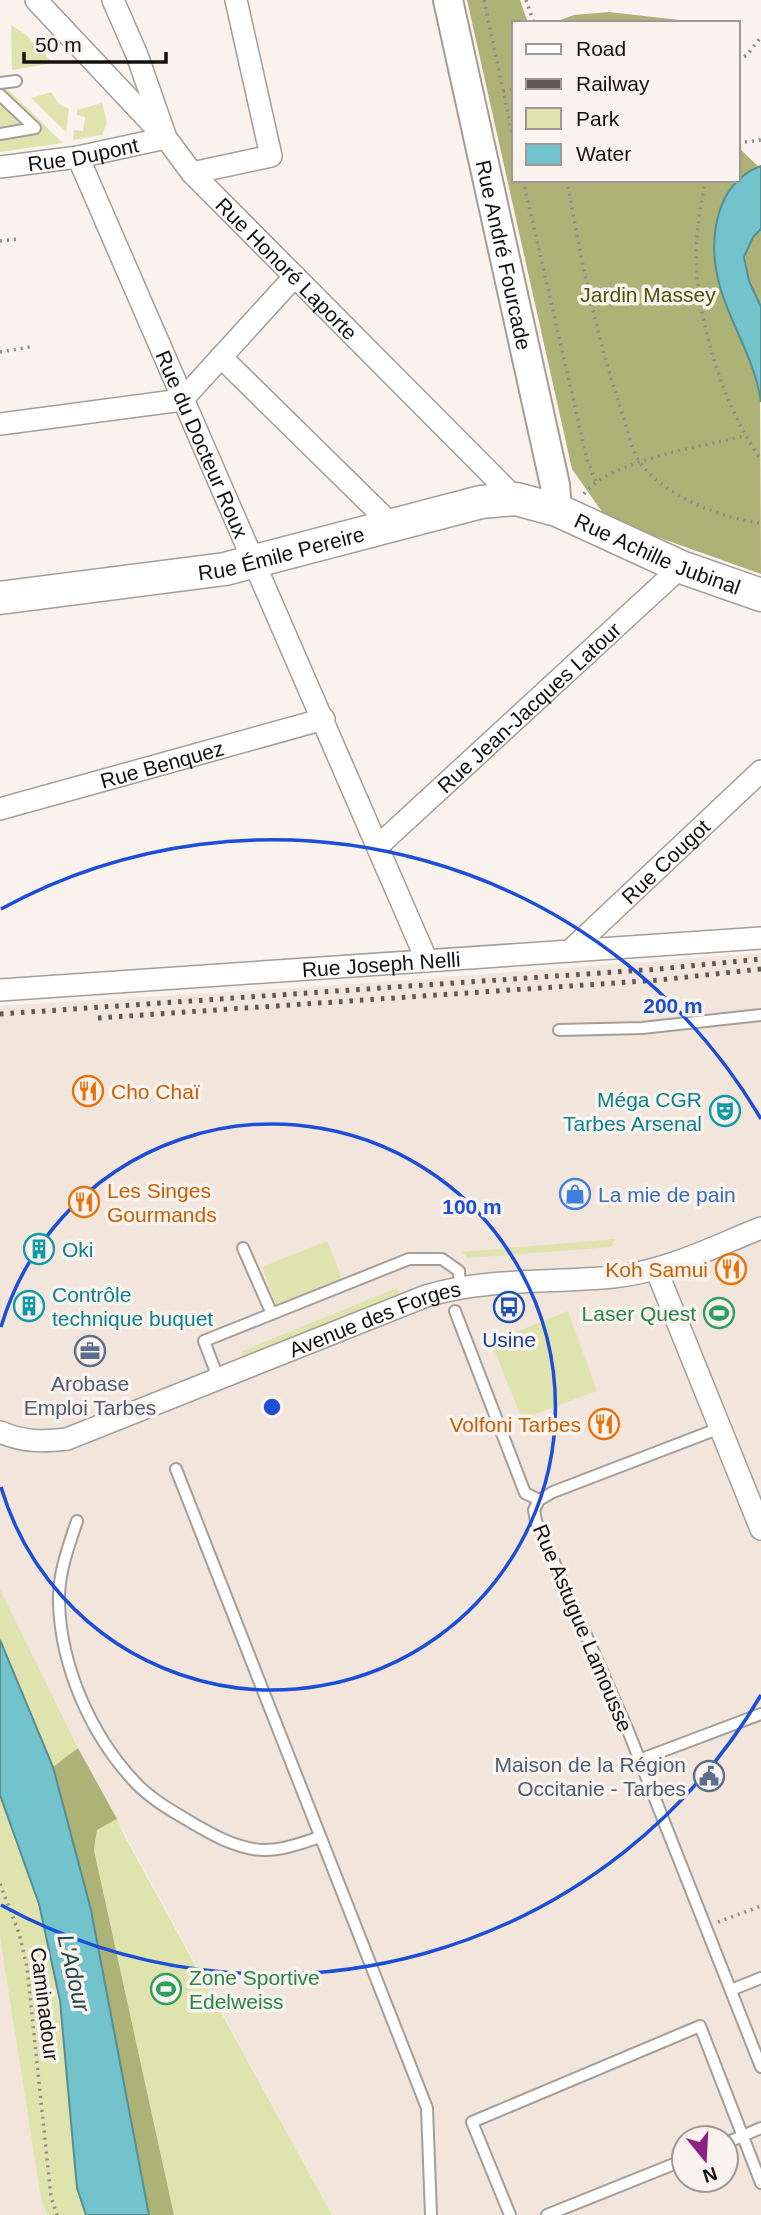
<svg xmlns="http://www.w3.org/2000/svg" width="761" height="2215" font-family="Helvetica,sans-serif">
<rect width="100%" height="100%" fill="#f9f2ed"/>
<path fill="#f2e5db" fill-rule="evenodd" d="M761,953V2215H332L78,1748L0,1589V1006L368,983ZM684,2138H726V2180H684Z
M0,1938L41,2199L47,2215H0Z"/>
<path fill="#dfe4ae" d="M11,25L25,34L51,61L48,64L12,70Z
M0,82L1,83L63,143L0,152Z
M51,92L59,104L69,109L66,132L31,98Z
M102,103L107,122L102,135L73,140L74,130L83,131L85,117L77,115V110Z
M615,1239L611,1247L468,1258L462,1252Z
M327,1241L343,1281L277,1308L262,1267Z
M397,1288L400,1294L244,1357L242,1351Z
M568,1311L597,1391L522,1419L491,1342Z
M0,1589L78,1748L53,1767L0,1640Z
M0,1795C54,1920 70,2053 77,2188L86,2215H47L41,2199L0,1938Z
M117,1819L124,1835L332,2215H174L94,1850L97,1830Z"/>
<path fill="#adb276" d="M467,0H520L528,23H514V180H736L724,199L718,216L715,257L721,291L747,348L760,396L761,574L607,519L572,469Z
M609,12L679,20L680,23H552L574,15Z
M738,147L759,167L738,178Z
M761,229V307C747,280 734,253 761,229Z
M78,1748L117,1819L97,1830L94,1850L174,2215H149L148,2211L91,1910L53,1767Z"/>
<path fill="#72c3cb" stroke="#568e93" stroke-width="2" d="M761,166V229L753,237L744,257L749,281L761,307V402C755,360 733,329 721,290C707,244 713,184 761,166Z
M0,1640L53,1767L91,1910L149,2215H86L77,2188L60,2001L39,1904L0,1795Z"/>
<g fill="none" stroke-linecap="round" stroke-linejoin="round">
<g stroke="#a49e99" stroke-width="14">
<path id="lane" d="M0,83L16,81
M0,95L35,128L0,134
M559,1030L642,1028L761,1015
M243,1248L272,1314
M455,1311L525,1493L539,1500L534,1510L536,1521L629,1733L761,2067
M219,1380L204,1341L409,1259H442L459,1271L460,1286
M176,1469L427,2108L431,2215
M539,1500L553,1492L720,1428
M77,1521C68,1548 58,1574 59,1603C61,1667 91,1735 134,1781C150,1799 174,1812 194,1824C213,1835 231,1845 253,1849C276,1853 299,1844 320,1837
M639,1760L761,1714
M731,1990L761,1978
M726,2143L761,2128
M510,2215L472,2122L700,2026L761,2183
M547,2215L684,2160"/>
</g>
<g stroke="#a49e99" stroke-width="24">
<g id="street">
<path d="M36,0L160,132"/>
<path id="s1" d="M113,0L137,55L166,138L192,173L516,499"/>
<path id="s2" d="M78,157L427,961"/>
<path id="s3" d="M0,167L78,157L166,138"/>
<path d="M192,173L271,156L236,0"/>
<path d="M221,357L392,525"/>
<path d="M0,424L182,400L295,276"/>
<path id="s4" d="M0,809L324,719"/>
<path id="s5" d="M378,846L681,567"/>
<path id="s6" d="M570,951L761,771"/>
<path id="s7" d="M0,990L761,938"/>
<path d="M656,1269L761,1529"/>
<path id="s8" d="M0,1432C23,1442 43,1442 67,1439L426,1296C487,1278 550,1283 613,1277C665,1272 713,1247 761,1228"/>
</g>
</g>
<g stroke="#a49e99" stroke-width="32">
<g id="secondary">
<path id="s9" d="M448,0L555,485L557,510"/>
</g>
</g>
<g stroke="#a49e99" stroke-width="35">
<g id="primary">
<path id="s10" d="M0,598L225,569L481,502L516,499L557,510L681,567L761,595"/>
</g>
</g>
<path stroke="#908b88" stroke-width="3.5" stroke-dasharray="2 5" stroke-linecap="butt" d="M484,0L514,142
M526,0L534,23
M738,60L747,55L761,37
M503,91L514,89
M738,143L761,140
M523,180L587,459L596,482
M567,180C581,261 597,341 624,418C628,431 632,452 640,463C666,497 721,518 761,523
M706,180C699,210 694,246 697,277C702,334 727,413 761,459
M0,241L18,239
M0,352L30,347
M584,494C608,461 704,446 744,436
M0,1884L19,1933L27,1967L51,2197L57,2215
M718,1922L761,1906"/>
<use href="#lane" stroke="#fff" stroke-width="10"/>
<use href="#street" stroke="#fff" stroke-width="21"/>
<use href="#secondary" stroke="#fff" stroke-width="28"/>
<use href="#primary" stroke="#fff" stroke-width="32"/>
<path stroke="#5b5855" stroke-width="5" stroke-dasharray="3.5 7" stroke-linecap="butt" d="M0,1014L659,969L761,959
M98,1018L659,980L761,969"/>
</g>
<g fill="none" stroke="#1d4ed8" stroke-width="3.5">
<path d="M1 1327A283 283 0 1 1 1 1487"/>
<path d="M761 1695A567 567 0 0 1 1 1905M1 909A567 567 0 0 1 761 1119"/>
</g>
<defs>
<g id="restaurant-ring" transform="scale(1.575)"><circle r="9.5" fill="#f9f2ed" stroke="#e8710a" stroke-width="1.5"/><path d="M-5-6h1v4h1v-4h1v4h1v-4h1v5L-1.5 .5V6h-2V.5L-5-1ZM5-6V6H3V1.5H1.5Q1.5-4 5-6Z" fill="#e8710a"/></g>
<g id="theatre-ring" transform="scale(1.575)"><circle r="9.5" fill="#f9f2ed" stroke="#0f9aa8" stroke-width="1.5"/><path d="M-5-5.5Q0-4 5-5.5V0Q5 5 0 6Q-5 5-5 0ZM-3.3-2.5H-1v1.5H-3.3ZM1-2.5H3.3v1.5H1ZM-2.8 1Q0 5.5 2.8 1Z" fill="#0f9aa8"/></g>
<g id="shop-ring" transform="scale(1.575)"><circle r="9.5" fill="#f9f2ed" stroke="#3f7fe0" stroke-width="1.5"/><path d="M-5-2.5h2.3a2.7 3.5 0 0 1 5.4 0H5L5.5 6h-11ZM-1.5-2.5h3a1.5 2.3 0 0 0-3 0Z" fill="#3f7fe0"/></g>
<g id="building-ring" transform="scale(1.575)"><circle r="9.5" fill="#f9f2ed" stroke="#0f9aa8" stroke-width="1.5"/><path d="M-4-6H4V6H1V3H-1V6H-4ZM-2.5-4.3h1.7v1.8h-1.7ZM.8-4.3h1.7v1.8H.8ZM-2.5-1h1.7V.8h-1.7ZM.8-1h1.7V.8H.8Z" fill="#0f9aa8"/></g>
<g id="bus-ring" transform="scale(1.575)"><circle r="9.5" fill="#f9f2ed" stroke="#1a4fb4" stroke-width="1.5"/><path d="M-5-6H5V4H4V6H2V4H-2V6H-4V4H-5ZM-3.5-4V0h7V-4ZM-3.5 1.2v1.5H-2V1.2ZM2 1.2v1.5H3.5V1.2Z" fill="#1a4fb4"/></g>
<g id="stadium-ring" transform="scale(1.575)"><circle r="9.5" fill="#f9f2ed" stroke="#2e9e5b" stroke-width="1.5"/><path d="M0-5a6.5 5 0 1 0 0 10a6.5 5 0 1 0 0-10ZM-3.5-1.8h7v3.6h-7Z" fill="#2e9e5b"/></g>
<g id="office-ring" transform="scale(1.575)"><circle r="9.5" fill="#f9f2ed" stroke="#5c6f8a" stroke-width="1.5"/><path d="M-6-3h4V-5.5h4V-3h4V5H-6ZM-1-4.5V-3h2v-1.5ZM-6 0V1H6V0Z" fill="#5c6f8a"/></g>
<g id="civic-ring" transform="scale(1.575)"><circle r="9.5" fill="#f9f2ed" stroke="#5c6f8a" stroke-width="1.5"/><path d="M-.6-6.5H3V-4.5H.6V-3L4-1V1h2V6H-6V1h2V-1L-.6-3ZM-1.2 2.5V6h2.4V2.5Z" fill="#5c6f8a"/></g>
</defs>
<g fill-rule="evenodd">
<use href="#restaurant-ring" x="88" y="1091"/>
<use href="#theatre-ring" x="725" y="1111"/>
<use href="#shop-ring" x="575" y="1194"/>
<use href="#restaurant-ring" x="84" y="1202"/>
<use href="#building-ring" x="39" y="1249"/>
<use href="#restaurant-ring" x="731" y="1269"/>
<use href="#building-ring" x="29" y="1306"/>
<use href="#bus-ring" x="509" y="1307"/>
<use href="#stadium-ring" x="719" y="1313"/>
<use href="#office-ring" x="90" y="1351"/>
<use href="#restaurant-ring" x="604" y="1424"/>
<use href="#civic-ring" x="709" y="1776"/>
<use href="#stadium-ring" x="166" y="1989"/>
</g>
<g text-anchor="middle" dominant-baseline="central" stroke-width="7" stroke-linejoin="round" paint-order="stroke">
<g font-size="21" fill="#141211" stroke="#f9f2ed">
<text stroke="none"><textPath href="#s3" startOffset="84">Rue Dupont</textPath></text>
<text stroke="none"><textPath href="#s9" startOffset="261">Rue André Fourcade</textPath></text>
<text stroke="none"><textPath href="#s1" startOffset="326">Rue Honoré Laporte</textPath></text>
<text stroke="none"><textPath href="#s2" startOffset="313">Rue du Docteur Roux</textPath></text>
<text stroke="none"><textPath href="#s10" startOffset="285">Rue Émile Pereire</textPath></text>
<text stroke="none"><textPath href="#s10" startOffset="679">Rue Achille Jubinal</textPath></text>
<text stroke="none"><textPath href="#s5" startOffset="205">Rue Jean-Jacques Latour</textPath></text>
<text stroke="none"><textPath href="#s4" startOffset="168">Rue Benquez</textPath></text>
<text stroke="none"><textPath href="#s6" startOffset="131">Rue Cougot</textPath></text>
<text stroke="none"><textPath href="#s7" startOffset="382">Rue Joseph Nelli</textPath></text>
<text stroke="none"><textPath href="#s8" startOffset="399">Avenue des Forges</textPath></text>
<text transform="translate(583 1628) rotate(67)">Rue Astugue Lamousse</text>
<text transform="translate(45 2004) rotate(83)">Caminadour</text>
</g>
<g font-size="21" fill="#4f510a" stroke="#f9f2ed">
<text x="648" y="294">Jardin Massey</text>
</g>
<g font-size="21" fill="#c56008" stroke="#f9f2ed" text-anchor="start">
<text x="111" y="1091">Cho Chaï</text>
<text x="107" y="1190">Les Singes<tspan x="107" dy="24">Gourmands</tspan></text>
<text x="708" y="1269" text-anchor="end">Koh Samui</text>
<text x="581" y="1424" text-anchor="end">Volfoni Tarbes</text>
</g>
<g font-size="21" fill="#0d838f" stroke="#f9f2ed" text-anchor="start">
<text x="702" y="1099" text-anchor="end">Méga CGR<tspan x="702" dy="24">Tarbes Arsenal</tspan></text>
<text x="62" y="1249">Oki</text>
<text x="52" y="1294">Contrôle<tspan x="52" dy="24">technique buquet</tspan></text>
</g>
<g font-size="21" fill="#366cbe" stroke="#f9f2ed" text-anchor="start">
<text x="598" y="1194">La mie de pain</text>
</g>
<g font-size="21" fill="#27864d" stroke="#f9f2ed" text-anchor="end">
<text x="696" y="1313">Laser Quest</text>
<text x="189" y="1977" text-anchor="start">Zone Sportive<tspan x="189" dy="24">Edelweiss</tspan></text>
</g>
<g font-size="21" fill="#164399" stroke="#f9f2ed">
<text x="509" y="1339">Usine</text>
</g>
<g font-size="21" fill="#4e5e75" stroke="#f9f2ed">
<text x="90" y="1383">Arobase<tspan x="90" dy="24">Emploi Tarbes</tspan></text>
<text x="686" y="1764" text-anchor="end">Maison de la Région<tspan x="686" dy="24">Occitanie - Tarbes</tspan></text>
</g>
<g font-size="23" font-style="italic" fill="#22484c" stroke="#f9f2ed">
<text transform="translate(74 1973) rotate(77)">L'Adour</text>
</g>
</g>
<circle cx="272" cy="1407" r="10" fill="#1d4ed8" stroke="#f9f2ed" stroke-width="3.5"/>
<g font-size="21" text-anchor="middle" font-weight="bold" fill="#1d4ed8" stroke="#f9f2ed" stroke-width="7" stroke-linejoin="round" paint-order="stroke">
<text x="673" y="1013">200 m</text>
<text x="472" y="1214">100 m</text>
</g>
<rect x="512" y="21" width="228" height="161" fill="#f9f2ed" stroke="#9d9895" stroke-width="2"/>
<rect x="526" y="44" width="35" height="10" fill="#ffffff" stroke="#9d9895" stroke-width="2"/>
<text x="576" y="56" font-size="21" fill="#141211">Road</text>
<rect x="526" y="79" width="35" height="10" fill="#5b5855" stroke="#9d9895" stroke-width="2"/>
<text x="576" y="91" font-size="21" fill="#141211">Railway</text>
<rect x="526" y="108" width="35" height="21" fill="#dfe4ae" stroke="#9d9895" stroke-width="2"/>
<text x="576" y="126" font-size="21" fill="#141211">Park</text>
<rect x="526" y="144" width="35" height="21" fill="#72c3cb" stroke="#9d9895" stroke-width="2"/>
<text x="576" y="161" font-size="21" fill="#141211">Water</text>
<g transform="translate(705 2159) rotate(162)"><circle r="33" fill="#f9f2ed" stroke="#9d9895" stroke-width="2"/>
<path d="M0-5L12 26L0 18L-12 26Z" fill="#8f2184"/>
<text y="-10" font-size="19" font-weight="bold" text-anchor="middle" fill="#141211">N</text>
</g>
<path d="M24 52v10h142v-10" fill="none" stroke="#141211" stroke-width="3.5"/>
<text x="35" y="52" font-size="21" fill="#141211" stroke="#f9f2ed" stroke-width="5" paint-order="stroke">50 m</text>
</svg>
